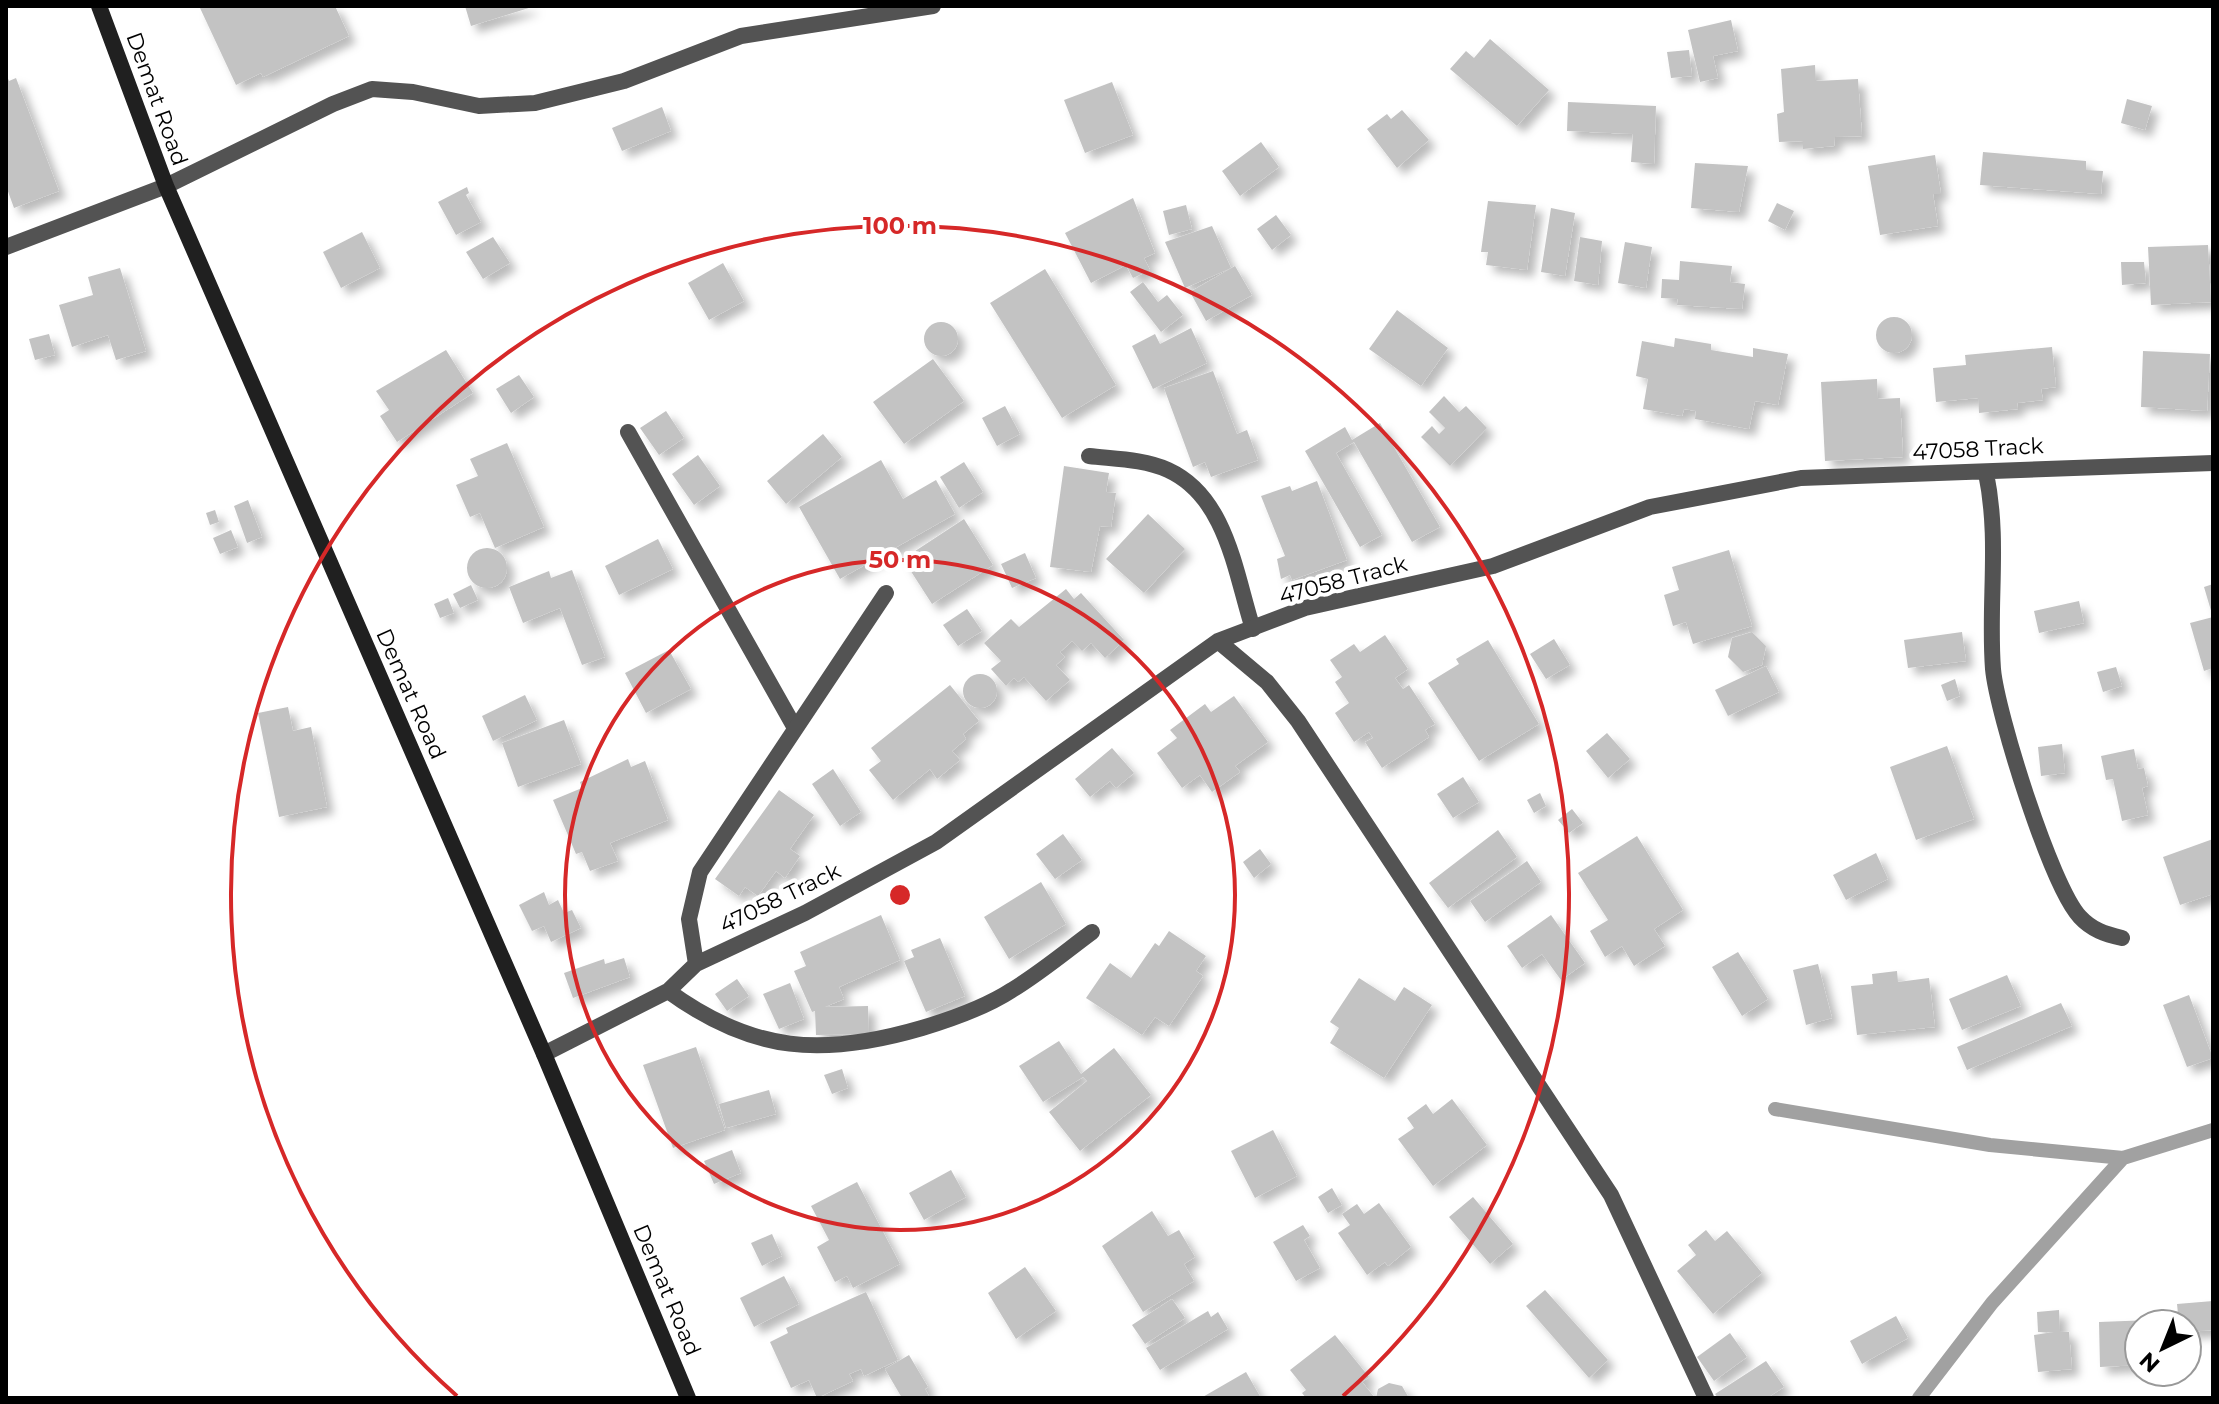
<svg xmlns="http://www.w3.org/2000/svg" width="2219" height="1404" font-family="Montserrat,sans-serif">
<defs>
<filter id="shadow"><feDropShadow dx="7" dy="7" stdDeviation="4" flood-color="#0004"/></filter>
</defs>
<rect width="100%" height="100%" fill="#fff"/>
<g fill="none" stroke-linecap="round" stroke-linejoin="round">
<path stroke="#a1a1a1" stroke-width="14" d="M1775,1109L1990,1145L2123,1158L2213,1130
M1919,1398L1992,1303L2123,1158"/>
</g>
<path fill="#c3c3c3" filter="url(#shadow)" d="M205,6H335L349,36L263,77L261,73L236,85L200,8Z
M465,6H532V7L471,26Z
M1731,20L1738,51L1713,56L1718,78L1700,82L1688,30Z
M1490,39L1549,90L1517,126L1450,69L1466,51L1474,58Z
M1689,50L1692,76L1671,78L1667,52Z
M1815,65L1816,81L1858,79L1862,136L1835,137L1834,146L1803,149V141L1779,142L1777,114L1784,112L1781,69Z
M6,74L9,81L16,78L59,191L14,208L6,186Z
M1112,82L1133,135L1085,153L1064,100Z
M2127,99L2152,106L2145,130L2121,123Z
M1568,102L1656,106L1654,164L1631,162L1633,134L1567,131Z
M662,107L671,131L622,151L612,128Z
M1402,110L1429,140L1397,168L1367,129L1387,114L1391,119Z
M1261,142L1279,167L1240,196L1222,171Z
M1983,152L2086,161V170L2103,171L2101,194L1980,185Z
M1935,155L1941,194H1933L1938,226L1880,235L1868,166Z
M1695,163L1748,166L1739,212L1691,208Z
M467,187L469,193L466,195L481,222L456,235L438,202Z
M1133,198L1155,253L1144,258L1150,270L1133,278L1126,265L1091,283L1065,233Z
M1488,201L1536,205L1527,270L1486,265L1488,252H1481Z
M1777,203L1794,211L1785,230L1768,221Z
M1186,205L1192,229L1169,235L1163,211Z
M1551,208L1575,213L1565,276L1541,272Z
M1276,215L1291,235L1272,250L1257,229Z
M1212,226L1231,268L1185,288L1165,242Z
M362,232L380,268L341,288L323,252Z
M493,237L510,263L483,279L466,252Z
M1580,237L1602,241L1598,285L1574,281Z
M1625,242L1652,247L1646,288L1618,283Z
M2208,245L2211,302L2151,305L2148,247Z
M1680,261L1732,266L1730,282L1745,284L1742,309L1677,305L1678,299L1661,298L1662,279L1679,280Z
M2121,262H2144L2146,283L2122,285Z
M723,263L744,301L709,320L688,283Z
M1235,266L1252,295L1206,321L1190,292Z
M120,268L146,351L116,360L108,335L72,347L59,305L93,295L88,277Z
M1045,269L1116,385L1062,418L990,303Z
M1143,282L1158,302L1167,295L1183,315L1161,332L1130,292Z
M1397,310L1448,348L1421,386L1369,349Z
M1876 335a18 18 0 1 1 36 0a18 18 0 1 1-36 0Z
M924 339a17 17 0 1 1 34 0a17 17 0 1 1-34 0Z
M1191,328L1207,363L1153,389L1132,346L1155,334L1160,344Z
M49,334L55,355L35,360L29,339Z
M1675,338L1711,344V350L1753,357V348L1788,354L1778,405L1755,401L1749,429L1695,419L1696,411L1684,409L1682,416L1643,409L1648,379L1636,376L1642,341L1674,347Z
M2052,347L2056,387L2041,389L2043,400L2017,403L2018,409L1979,413L1978,398L1936,402L1933,368L1966,365L1965,355Z
M446,350L473,393L397,442L380,416L389,410L376,391Z
M2143,351L2210,354L2207,411L2141,407Z
M933,359L964,401L904,444L873,402Z
M1213,371L1237,434L1247,430L1258,460L1211,477L1205,462L1193,467L1164,388Z
M519,375L534,397L511,413L496,389Z
M1877,379L1878,399L1900,398L1903,457L1825,461L1821,382Z
M1444,396L1459,412L1466,406L1487,428L1450,466L1421,437L1432,426L1439,434L1445,428L1429,412Z
M1005,406L1020,434L997,446L982,418Z
M666,411L684,438L659,455L640,428Z
M1380,423L1440,527L1412,542L1354,442L1336,453L1382,535L1360,547L1305,451L1345,427L1352,440Z
M823,434L842,457L786,504L767,481Z
M507,443L544,527L495,548L480,513L470,517L456,485L478,476L470,459Z
M698,455L720,486L694,505L672,474Z
M881,460L903,499L936,480L955,514L840,579L799,507Z
M964,462L983,492L959,508L940,477Z
M1064,466L1109,473L1106,492L1116,493L1111,527L1100,526L1091,572L1050,567Z
M1317,481L1347,560L1292,580L1290,575L1281,579L1277,559L1285,556L1261,496L1290,486L1292,491Z
M248,500L262,537L247,543L234,506Z
M215,510L219,522L210,525L206,513Z
M1148,514L1185,549L1144,593L1106,559Z
M964,519L993,565L932,604L903,559Z
M231,530L238,547L220,554L213,538Z
M658,539L673,569L619,595L605,566Z
M467 568a20 20 0 1 1 40 0a20 20 0 1 1-40 0Z
M1729,550L1752,626L1693,644L1686,622L1673,626L1664,595L1679,590L1672,567Z
M1025,553L1036,578L1012,588L1001,564Z
M572,570L605,657L582,665L560,608L523,623L509,587L549,571L551,578Z
M2213,584V613L2212,614L2204,587Z
M471,585L478,600L460,608L453,594Z
M1066,589L1074,599L1081,593L1124,640L1105,658L1091,643L1082,651L1072,641L1060,652L1065,657L1056,665L1070,680L1046,701L1024,677L1018,682L1014,678L1006,686L991,669L1001,661L984,643L1011,619L1019,627Z
M448,598L454,613L440,618L434,604Z
M2079,601L2084,623L2039,633L2034,611Z
M967,609L982,631L958,646L943,625Z
M2213,617V668L2204,671L2190,623Z
M1752,632L1766,646L1762,665L1743,672L1728,657L1732,638Z
M1962,632L1966,661L1908,668L1904,640Z
M1385,635L1408,669L1395,678L1403,689L1409,685L1435,724L1425,730L1429,737L1382,768L1365,742L1373,738L1369,732L1354,742L1335,713L1349,703L1335,682L1342,677L1330,660L1354,644L1360,652Z
M1554,639L1570,665L1546,679L1530,654Z
M1488,640L1539,724L1479,761L1428,683L1459,664L1456,659Z
M669,650L691,689L646,713L625,673Z
M1766,666L1779,692L1728,716L1715,690Z
M2116,667L2122,686L2103,692L2097,672Z
M963 691a17 17 0 1 1 34 0a17 17 0 1 1-34 0Z
M1955,679L1960,696L1947,701L1941,685Z
M950,685L979,721L963,734L966,739L952,751L960,760L937,779L930,769L893,800L869,770L881,761L871,748Z
M525,695L537,720L493,741L482,716Z
M1234,696L1268,742L1235,766L1240,772L1212,792L1200,775L1182,788L1157,753L1177,738L1170,730L1205,704L1211,712Z
M288,707L293,731L311,727L327,807L279,817L258,713Z
M564,720L581,764L518,787L502,743Z
M1607,733L1630,759L1608,778L1586,751Z
M2062,744L2065,773L2041,776L2038,747Z
M1947,746L1974,819L1916,840L1890,767Z
M1112,748L1134,773L1116,788L1110,781L1090,797L1075,779Z
M2134,749L2138,769L2144,768L2148,786L2142,788L2148,815L2122,821L2113,779L2106,780L2101,756Z
M628,759L631,767L645,761L668,820L610,843L618,861L590,871L582,852L576,854L553,800L582,788L580,782Z
M833,769L861,812L840,826L812,784Z
M1463,777L1479,802L1453,818L1437,794Z
M779,790L814,815L790,849L800,856L785,878L776,871L758,896L745,887L739,896L715,879Z
M1540,793L1546,806L1534,813L1527,800Z
M1572,809L1583,823L1569,833L1558,820Z
M1498,830L1517,857L1448,908L1429,883Z
M1063,834L1082,860L1055,879L1036,854Z
M1637,836L1683,910L1654,929L1665,946L1634,966L1622,946L1605,957L1590,931L1608,920L1578,873Z
M2213,839V894L2180,905L2163,857Z
M1260,849L1271,864L1254,878L1243,862Z
M1876,853L1888,879L1846,900L1833,875Z
M1527,861L1541,882L1485,922L1470,901Z
M1041,882L1066,924L1009,959L984,917Z
M544,892L549,905L558,900L564,913L572,910L581,928L551,942L544,926L532,931L519,905Z
M881,915L900,960L839,987L844,999L825,1007L868,1006L869,1034L816,1035L815,1011L812,1012L794,971L806,966L800,952Z
M1551,915L1585,963L1561,980L1542,954L1522,968L1507,946Z
M1169,931L1206,956L1196,971L1203,976L1169,1026L1155,1017L1142,1035L1086,998L1110,963L1131,978L1155,943L1159,946Z
M940,938L965,996L926,1012L904,961L914,957L911,950Z
M1738,952L1768,999L1742,1016L1712,967Z
M624,958L630,977L573,998L564,973L604,959L605,964Z
M1818,964L1832,1018L1806,1025L1793,970Z
M1897,971L1898,982L1929,978L1935,1027L1857,1035L1851,986L1873,984L1872,974Z
M2007,975L2021,1006L1962,1030L1949,999Z
M1359,978L1395,1001L1404,987L1432,1005L1384,1078L1330,1043L1339,1028L1330,1022Z
M737,979L749,996L727,1011L715,994Z
M790,983L804,1019L779,1029L763,994Z
M2189,995L2213,1058L2187,1067L2163,1005Z
M2061,1003L2072,1026L1967,1070L1957,1047Z
M1059,1041L1081,1074L1114,1048L1151,1095L1080,1151L1049,1112L1087,1081L1083,1077L1043,1102L1019,1066Z
M696,1047L725,1130L673,1148L643,1065Z
M842,1069L848,1088L832,1094L824,1075Z
M769,1090L776,1114L726,1128L719,1104Z
M1452,1099L1487,1145L1433,1186L1398,1139L1414,1128L1407,1118L1426,1104L1433,1114Z
M1273,1130L1297,1176L1255,1198L1231,1151Z
M732,1150L741,1173L714,1184L704,1161Z
M951,1170L966,1197L924,1220L909,1193Z
M857,1182L900,1264L853,1288L847,1276L835,1282L817,1247L829,1240L811,1206Z
M1332,1188L1342,1205L1328,1213L1318,1197Z
M1473,1197L1513,1244L1490,1264L1449,1217Z
M1379,1203L1411,1247L1388,1266L1385,1262L1367,1275L1338,1233L1350,1225L1342,1214L1357,1204L1364,1214Z
M1152,1211L1168,1236L1179,1230L1195,1257L1184,1264L1194,1281L1143,1312L1102,1246Z
M1303,1225L1310,1236L1304,1240L1320,1268L1296,1281L1273,1242Z
M1706,1230L1715,1241L1727,1231L1762,1273L1713,1314L1677,1271L1696,1255L1688,1245Z
M772,1234L782,1256L762,1266L751,1243Z
M1025,1267L1056,1311L1016,1339L988,1293Z
M784,1276L799,1304L754,1327L740,1298Z
M1545,1290L1608,1360L1589,1378L1526,1306Z
M866,1292L898,1360L864,1376L861,1369L849,1374L853,1381L817,1398L809,1380L791,1388L770,1342L788,1333L786,1328Z
M1172,1299L1185,1318L1145,1344L1132,1325Z
M2213,1301V1330L2187,1332V1324H2179L2177,1304Z
M2059,1310L2060,1331L2069,1332L2072,1369L2038,1372L2034,1335L2054,1332H2038L2037,1312Z
M1208,1311L1211,1317L1218,1312L1228,1329L1160,1370L1146,1348Z
M1896,1316L1908,1338L1862,1364L1850,1341Z
M2151,1320V1324H2139V1365L2100,1367L2099,1322Z
M1730,1333L1747,1357L1714,1381L1697,1357Z
M1335,1335L1369,1377L1362,1382L1375,1398H1306L1302,1393L1306,1390L1290,1370Z
M909,1355L928,1387L925,1389L930,1398H902L885,1369Z
M1766,1361L1784,1387L1767,1398H1718L1715,1394Z
M1246,1372L1261,1398H1201Z
M1389,1383L1402,1386L1409,1398H1376L1378,1389Z"/>
<g fill="none" stroke-linecap="round" stroke-linejoin="round">
<path stroke="#535353" stroke-width="16" d="M166,186L333,104L372,89L413,92L479,106L535,103L624,81L741,36L933,6
M628,432L795,728
M1089,456C1114,459 1144,459 1168,470C1227,497 1235,573 1253,629"/>
<path stroke="#535353" stroke-width="16" d="M6,247L166,186
M1986,473C2000,541 1988,602 1993,669C1997,713 2051,886 2080,917C2092,930 2105,934 2122,938
M1218,641L1267,682L1298,721L1611,1195L1706,1398
M696,964L689,919L700,872L886,593
M668,991C753,1053 823,1057 922,1028C952,1019 986,1007 1012,990C1040,973 1065,952 1092,932
M544,1054L668,991L696,964L805,913L936,842L1218,641L1305,608L1493,566L1650,507L1801,478L2213,463"/>
<path stroke="#202020" stroke-width="16" d="M99,6L166,186L544,1054L688,1398"/>
</g>
<g fill="none" stroke="#d62828" stroke-width="4">
<circle cx="900" cy="895" r="335"/>
<path d="M457 1396A669 669 0 1 1 1343 1396"/>
</g>
<g text-anchor="middle" dominant-baseline="central" stroke-width="8" stroke-linejoin="round" paint-order="stroke">
<g font-size="22" fill="#000" stroke="#fff">
<text transform="translate(157 99) rotate(70)">Demat Road</text>
<text transform="translate(1978 449) rotate(-3)">47058 Track</text>
<text transform="translate(1343 580) rotate(-15)">47058 Track</text>
<text transform="translate(411 694) rotate(66)">Demat Road</text>
<text transform="translate(780 898) rotate(-26)">47058 Track</text>
<text transform="translate(667 1290) rotate(67)">Demat Road</text>
</g>
</g>
<circle cx="900" cy="895" r="12" fill="#d62828" stroke="#fff" stroke-width="4"/>
<g font-size="24" text-anchor="middle" font-weight="bold" fill="#d62828" stroke="#fff" stroke-width="8" stroke-linejoin="round" paint-order="stroke">
<text x="900" y="234">100 m</text>
<text x="900" y="568">50 m</text>
</g>
<rect width="2219" height="1404" fill="none" stroke="#000000" stroke-width="16"/>
<g transform="translate(2163 1348) rotate(223)"><circle r="38" fill="#ffffff" stroke="#999999" stroke-width="2"/>
<path d="M0-6L14 30L0 20L-14 30Z" fill="#000000"/>
<text y="-12" font-size="22" font-weight="bold" text-anchor="middle" fill="#000000">N</text>
</g>
</svg>
